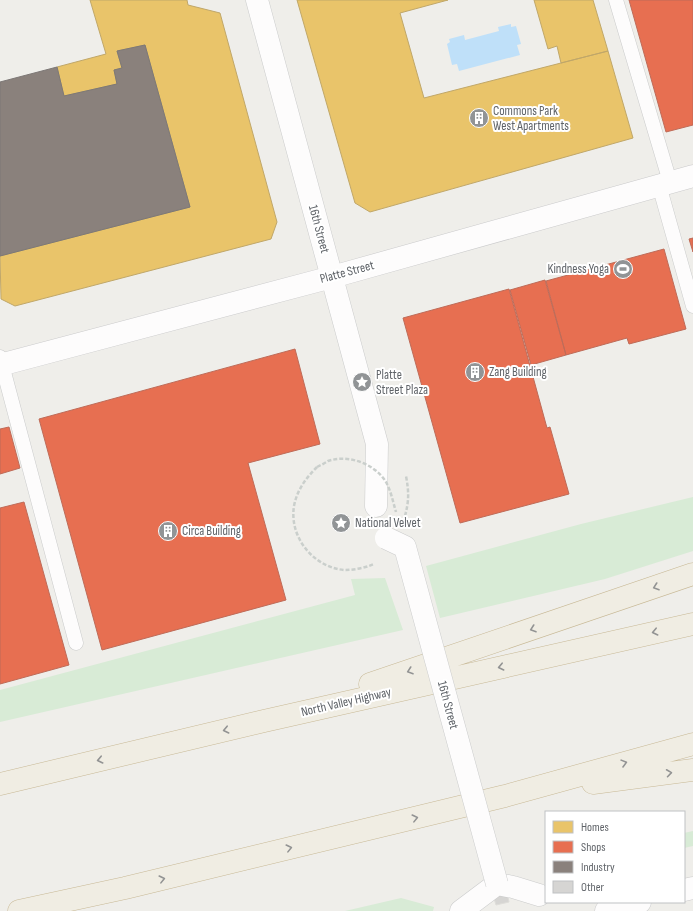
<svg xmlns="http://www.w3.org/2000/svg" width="693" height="911" font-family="'Sofia Sans Condensed',sans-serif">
<rect width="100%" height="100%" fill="#efeeea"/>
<path fill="#d8ebd6" d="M693,497V551L605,579L440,618L426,566L581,524Z
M385,578L403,630L0,722V690L355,595L351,579Z
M693,831V846L684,848V833Z
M401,898L434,907L433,911H345Z"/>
<path fill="#bfe0f9" d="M511,24V27L516,26L521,44L517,45L520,55L459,71L457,64L452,65L447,44L450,42L449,39L464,35L465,40L499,31L498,27Z"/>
<path fill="#e9c46a" stroke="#c0a769" d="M90,0H187L188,5L220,13L277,222L271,239L15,306L1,299L0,256L190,207L145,45L117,51L122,68L114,70L117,84L64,96L57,67L106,54Z
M297,0H448L400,13L424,98L608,51L633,138L370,212L355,203Z
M534,0H593L608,51L561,63L557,46L548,49Z"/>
<path fill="#e76f51" stroke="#be6b58" d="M629,0H693V125L666,132Z
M693,238V252L689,239Z
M664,249L686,329L629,344L627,338L566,355L546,281Z
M545,280L566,355L531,365L510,290Z
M509,289L547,428L550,427L569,494L460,523L403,318Z
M295,349L320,444L248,463L286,600L102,650L39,419Z
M9,427L20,468L0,474V429Z
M24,502L69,665L0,684V508Z"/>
<path fill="#8a817c" stroke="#7d7876" d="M145,45L190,207L0,256V82L57,67L64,96L117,84L114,70L122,68L117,51Z"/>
<path fill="#d6d5d3" stroke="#deddd9" d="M507,892L509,902L496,905L493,895Z"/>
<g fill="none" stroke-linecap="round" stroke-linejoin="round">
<g stroke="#cbcccc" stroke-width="15">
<path id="lane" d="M616,0L670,182
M659,185L693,306
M0,357L76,643"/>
</g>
<g stroke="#cbcccc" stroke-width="23">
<path id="street" d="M257,0L377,444L376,506
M461,911L497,884L513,887L539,895"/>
</g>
<g stroke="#cacacb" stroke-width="23">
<path id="secondary" d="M0,365L332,277L693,176
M684,890L693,888
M606,911L640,902"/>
</g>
<g stroke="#c8b996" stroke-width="23">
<path id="highway" d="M370,684L693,574
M593,783L693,770
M0,784L264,721L693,624
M19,911L125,888L505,796L693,744"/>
</g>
<path stroke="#cacfcc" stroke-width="2.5" stroke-dasharray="4 2" stroke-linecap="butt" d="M317,467C306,478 297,490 294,506C289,537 313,567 344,570C354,570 365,568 374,564
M405,516C409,501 409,492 406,476"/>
<use href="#lane" stroke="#fdfcfc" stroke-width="14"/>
<use href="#street" stroke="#fdfcfc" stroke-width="22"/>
<use href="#secondary" stroke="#fdfcfc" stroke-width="22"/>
<use href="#highway" stroke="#f0ede3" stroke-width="22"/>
<g stroke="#cbcccc" stroke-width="23" stroke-linecap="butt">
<path id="street-bridge" d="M386,538L405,547L497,884"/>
</g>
<path stroke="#cacfcc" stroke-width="2.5" stroke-dasharray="4 2" stroke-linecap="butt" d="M317,467C321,465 325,463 328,461C349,454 375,464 386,482C391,491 393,502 396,512"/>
<use href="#street-bridge" stroke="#fdfcfc" stroke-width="22"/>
</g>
<defs><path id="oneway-chevron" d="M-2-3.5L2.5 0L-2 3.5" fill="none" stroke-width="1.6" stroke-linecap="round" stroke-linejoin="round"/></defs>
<g stroke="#929393">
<use href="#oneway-chevron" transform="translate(656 587) rotate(161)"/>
<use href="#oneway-chevron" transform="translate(533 629) rotate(161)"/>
<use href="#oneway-chevron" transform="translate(655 632) rotate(167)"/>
<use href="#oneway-chevron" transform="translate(501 667) rotate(167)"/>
<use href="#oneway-chevron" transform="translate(410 671) rotate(161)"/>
<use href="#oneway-chevron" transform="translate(226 730) rotate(167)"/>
<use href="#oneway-chevron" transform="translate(100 760) rotate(167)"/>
<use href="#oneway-chevron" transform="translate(624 763) rotate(-15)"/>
<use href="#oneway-chevron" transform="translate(669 773) rotate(-8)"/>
<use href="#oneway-chevron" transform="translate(415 818) rotate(-14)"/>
<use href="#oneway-chevron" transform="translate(289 848) rotate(-14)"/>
<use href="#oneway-chevron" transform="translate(162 879) rotate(-14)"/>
</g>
<defs>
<g id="building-disc" transform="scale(1)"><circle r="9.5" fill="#919496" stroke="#fff"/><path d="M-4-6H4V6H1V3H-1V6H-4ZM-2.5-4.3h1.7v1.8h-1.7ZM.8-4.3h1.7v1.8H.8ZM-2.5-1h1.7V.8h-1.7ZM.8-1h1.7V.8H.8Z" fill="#fff"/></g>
<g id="stadium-disc" transform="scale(1)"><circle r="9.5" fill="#919496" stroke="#fff"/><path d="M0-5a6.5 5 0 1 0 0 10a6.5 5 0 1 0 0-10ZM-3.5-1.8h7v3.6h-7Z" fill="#fff"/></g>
<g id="sight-disc" transform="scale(1)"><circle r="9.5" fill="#919496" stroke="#fff"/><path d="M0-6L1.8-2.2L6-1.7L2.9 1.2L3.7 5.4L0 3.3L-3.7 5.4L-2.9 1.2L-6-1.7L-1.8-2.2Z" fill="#fff"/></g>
</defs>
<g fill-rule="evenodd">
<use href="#building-disc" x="479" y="118"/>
<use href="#stadium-disc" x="623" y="269"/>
<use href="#building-disc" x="475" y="372"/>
<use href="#sight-disc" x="362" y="382"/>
<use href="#sight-disc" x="341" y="523"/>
<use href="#building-disc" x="168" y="531"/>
</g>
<g text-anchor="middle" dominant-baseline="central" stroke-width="4" stroke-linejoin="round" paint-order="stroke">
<g font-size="13" fill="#5f6368" stroke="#fff" text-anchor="start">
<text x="493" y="111">Commons Park<tspan x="493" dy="15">West Apartments</tspan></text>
<text x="609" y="269" text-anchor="end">Kindness Yoga</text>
<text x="489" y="372">Zang Building</text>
<text x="376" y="375">Platte<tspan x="376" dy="15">Street Plaza</tspan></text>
<text x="355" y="523">National Velvet</text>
<text x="182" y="531">Circa Building</text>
</g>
<g font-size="13" fill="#5f6368" stroke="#fff">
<text transform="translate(319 229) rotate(75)">16th Street</text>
<text transform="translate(347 272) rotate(-15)">Platte Street</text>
<text transform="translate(346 702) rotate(-13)">North Valley Highway</text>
<text transform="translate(448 705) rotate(75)">16th Street</text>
</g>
</g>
<rect x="545" y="811" width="140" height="92" fill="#ffffff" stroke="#bfc1c3"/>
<rect x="553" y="821" width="20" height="12" fill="#e9c46a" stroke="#bfc1c3"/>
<text x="581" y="831" font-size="12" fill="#5f6368">Homes</text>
<rect x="553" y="841" width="20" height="12" fill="#e76f51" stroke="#bfc1c3"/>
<text x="581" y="851" font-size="12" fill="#5f6368">Shops</text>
<rect x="553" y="861" width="20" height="12" fill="#8a817c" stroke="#bfc1c3"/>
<text x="581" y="871" font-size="12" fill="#5f6368">Industry</text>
<rect x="553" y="881" width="20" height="12" fill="#d6d5d3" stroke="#bfc1c3"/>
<text x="581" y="891" font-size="12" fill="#5f6368">Other</text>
</svg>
